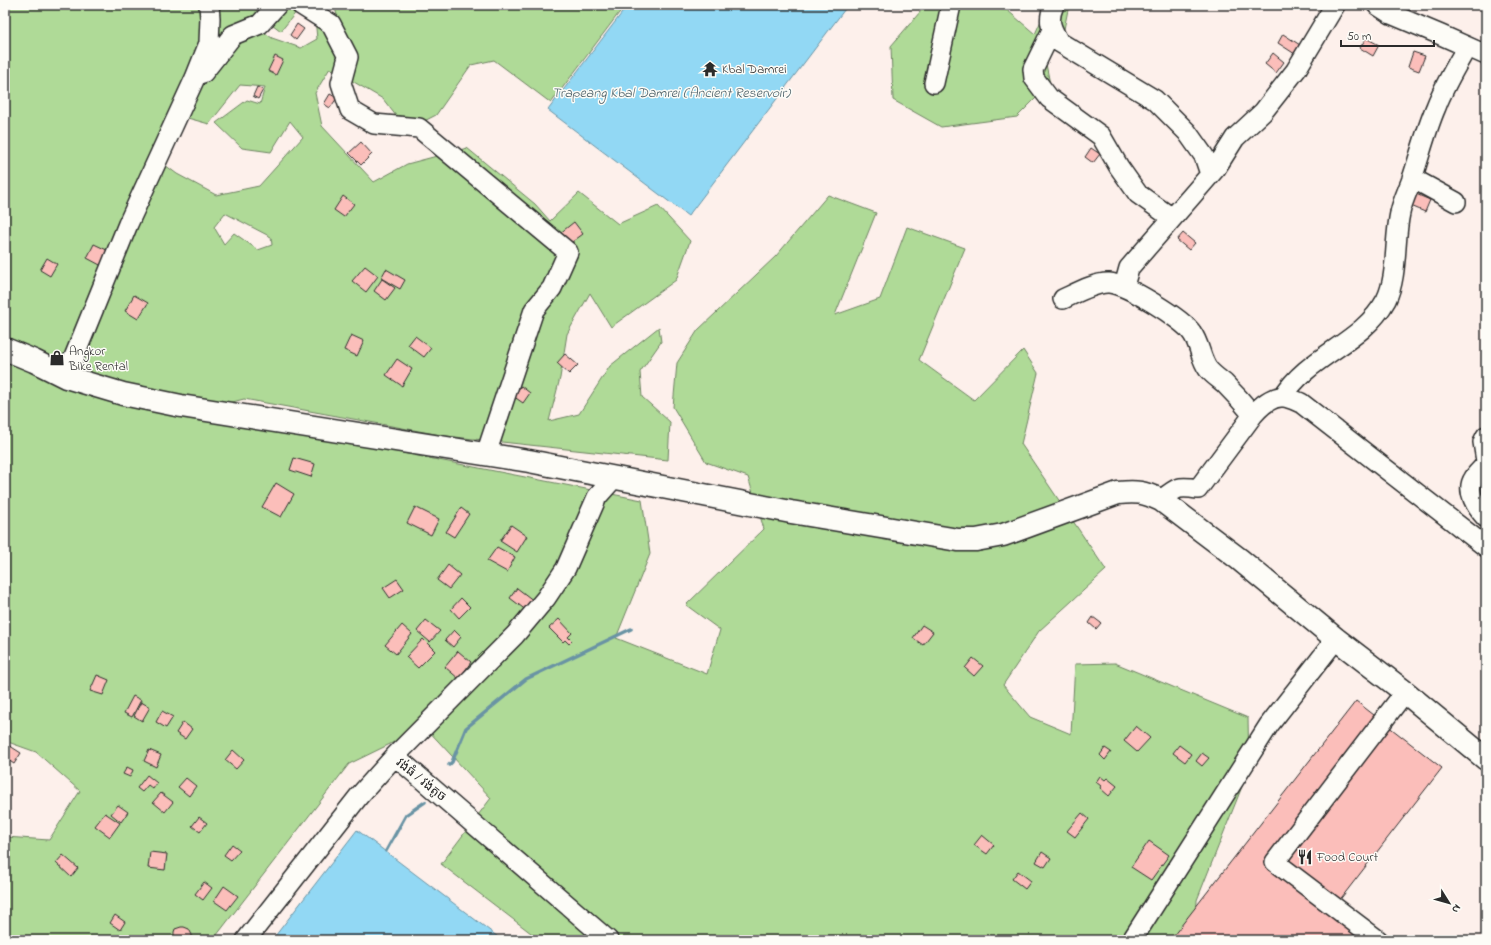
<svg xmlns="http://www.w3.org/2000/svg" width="1491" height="945" font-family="'Indie Flower','Noto Sans Khmer',sans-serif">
<rect width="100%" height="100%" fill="#fdf0eb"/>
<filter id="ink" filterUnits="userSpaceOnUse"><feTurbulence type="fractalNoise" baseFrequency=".025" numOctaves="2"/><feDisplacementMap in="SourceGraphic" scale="8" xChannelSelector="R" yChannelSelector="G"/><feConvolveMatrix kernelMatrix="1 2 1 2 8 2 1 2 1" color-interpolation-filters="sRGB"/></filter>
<g filter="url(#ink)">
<path fill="#afda97" stroke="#6d8261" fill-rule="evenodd" d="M5,5H256L257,27L272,38L301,48L317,39L315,18H338L334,5H625L551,103L494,60L471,65L436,115L407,130L383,99L330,68L315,93L322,126L374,182L407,164L467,148L535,204L550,221L579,193L618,224L658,206L690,241L676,280L611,327L590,293L567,334L560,378L549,421L579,414L610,366L659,327L661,342L640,372L642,397L670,422L668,460L446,436L244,399L194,412L642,500L650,554L616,638L707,674L720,630L686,605L764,529L748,477L706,462L673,407L677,363L698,330L776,256L828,195L876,213L835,315L880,299L907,227L965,248L919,360L974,400L1023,350L1038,373L1021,444L1106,570L1039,631L1003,685L1030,717L1071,734L1075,664L1115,663L1248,718L1249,769L1197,900L1195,940H540L441,864L491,798L425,727L349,764L213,940H5V837L49,840L80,791L36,752L8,742L5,745ZM240,85L265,87L260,104L247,100L216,123L242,148L271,152L290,121L303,137L259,186L216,195L177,174L161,162L184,117L209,124ZM225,213L271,237L272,245L258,250L234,233L224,244L214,227Z
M272,5H299L297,11L281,31L268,21Z
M926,5H995L994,9L1007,10L1035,34L1048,5H1069L1063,34L1045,59L1050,84L1017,117L941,127L893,100L891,46Z"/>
<path fill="#92d8f4" stroke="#6993a4" d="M628,5H848L688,216L548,110Z
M357,830L502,940H272Z"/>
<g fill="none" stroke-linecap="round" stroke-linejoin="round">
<path stroke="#6993a4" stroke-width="3.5" d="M449,765L452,762L466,728L526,679L631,629
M386,851L406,815L425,802"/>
</g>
<path fill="#fbbeba" stroke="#2b2b2b" d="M297,24L304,29L296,40L290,35Z
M1283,34L1300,45L1295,54L1278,43Z
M1366,38L1379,45L1373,56L1360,48Z
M1413,52L1425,56L1419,71L1408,67Z
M1273,53L1284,62L1276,73L1265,64Z
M275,56L283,60L276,75L268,71Z
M257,87L263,90L258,99L253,96Z
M330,94L337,98L330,108L324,104Z
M361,142L372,154L361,165L349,153Z
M1091,148L1100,154L1093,163L1085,157Z
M1416,194L1430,200L1425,212L1411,206Z
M343,196L354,204L344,217L334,210Z
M574,222L583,234L568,245L559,234Z
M1183,233L1195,243L1189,250L1177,240Z
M94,244L109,251L102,266L87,258Z
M47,258L57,264L50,276L40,270Z
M365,266L378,276L366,292L352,281Z
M386,269L405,280L400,289L381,278Z
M382,279L395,288L386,300L374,291Z
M134,295L148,303L138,319L125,311Z
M351,335L364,341L357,356L344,350Z
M415,336L431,348L424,357L408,345Z
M565,354L578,365L569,374L557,363Z
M397,359L412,369L402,386L386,375Z
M521,386L530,393L523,403L513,396Z
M294,458L315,464L311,477L290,470Z
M276,483L294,494L281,517L262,507Z
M415,507L439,519L431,535L407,523Z
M461,508L469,514L454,537L446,532Z
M511,525L527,536L517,552L500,541Z
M497,547L515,557L507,572L487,561Z
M448,565L460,575L449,589L437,580Z
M397,579L404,589L390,598L383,588Z
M517,588L534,601L527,611L510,598Z
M461,598L470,607L459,618L451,609Z
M1093,617L1101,623L1096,629L1089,623Z
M559,619L572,633L568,637L572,641L569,644L565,640L563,642L549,628Z
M426,620L440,631L430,642L417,631Z
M402,625L412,634L396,654L385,645Z
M922,625L933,632L923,645L913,638Z
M454,630L461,637L453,647L445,640Z
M423,639L435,651L418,668L406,657Z
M458,651L471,662L459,679L445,667Z
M973,658L983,666L974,676L965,668Z
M97,675L109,680L103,695L90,691Z
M133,696L141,700L132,717L124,713Z
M1356,701L1442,768L1335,906L1378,940H1170Z
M141,702L150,707L142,721L134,716Z
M162,711L173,717L166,728L156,722Z
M183,722L192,729L185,739L176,733Z
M1136,726L1150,738L1137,752L1124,741Z
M1179,745L1191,754L1185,762L1173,753Z
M10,746L21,753L14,764L5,758V753Z
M1105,748L1111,752L1105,760L1100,755Z
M149,750L161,755L156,767L144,761Z
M233,750L244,760L236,769L225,760Z
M1202,753L1209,758L1202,766L1196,761Z
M127,767L133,770L130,777L123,774Z
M147,775L157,783L153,789L148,785L142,792L137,788Z
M1100,776L1105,780L1107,778L1117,786L1109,796L1100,788L1101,786L1096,782Z
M186,778L196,786L189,796L178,787Z
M161,793L173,802L165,812L153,802Z
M118,805L128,812L121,822L111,814Z
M105,813L120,823L110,837L95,826Z
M1082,813L1089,819L1075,837L1067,831Z
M199,817L207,823L200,832L192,826Z
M982,835L994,845L987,854L974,845Z
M1149,841L1169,855L1151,880L1131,867Z
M232,844L240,850L231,860L224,855Z
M150,852L167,854L165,870L148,868Z
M1042,852L1051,858L1045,867L1036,862Z
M63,855L78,868L71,877L56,863Z
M1018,871L1031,881L1025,889L1012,879Z
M204,882L212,888L203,900L195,894Z
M224,886L238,896L227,910L214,901Z
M115,915L125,922L120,930L110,923Z
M181,927H184L189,929L192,935L191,940H174V932L175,929Z"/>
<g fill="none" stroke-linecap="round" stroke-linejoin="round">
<g stroke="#2b2b2b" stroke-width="22">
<path id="minor" d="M301,5L331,24L348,57L341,83L350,110L374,124L419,128L568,252L552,288L534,310L486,454
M1054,5C1047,21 1051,28 1059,42L1155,100L1187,132L1204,156L1210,174
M1377,5L1391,14L1441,35L1486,55
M1052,30L1033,69L1034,78L1049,98L1101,136L1119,167L1138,194L1172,218
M203,73L233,35L260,24L277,5
M934,83L951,5
M1412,178L1456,202
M1124,286L1129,268L1216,168L1235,138L1263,112L1296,70L1335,5
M1063,299C1076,293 1096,282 1109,283C1126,284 1183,319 1192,333C1200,344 1200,358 1208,369C1212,374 1219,379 1224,383C1234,393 1244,404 1253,415
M66,377L128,224L195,78L209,43L210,18L209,5
M1283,397C1308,355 1362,344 1386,300C1398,276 1394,240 1400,213C1402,202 1408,190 1412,179C1420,155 1426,130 1436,107C1444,86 1456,66 1467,47
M1486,436L1483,442L1486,461
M1486,463C1483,469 1477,472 1474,478C1465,491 1477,508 1486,518
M1161,500C1177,487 1178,486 1198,489L1253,415C1260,407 1271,396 1283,397C1288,397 1296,401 1301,403L1486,547
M395,756L608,940
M246,940L359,796L395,756L515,635L546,598L566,568L597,497L614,478
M1132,940L1269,725L1336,639
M1378,940L1275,862L1405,692"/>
</g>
<g stroke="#2b2b2b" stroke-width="25">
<path id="major" d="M5,349L34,361L66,377L123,394L181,406L529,461L791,512L958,540H976L1003,535L1118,493C1137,491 1143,492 1161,500L1239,559L1336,639L1405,692L1486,759"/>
</g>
<use href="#minor" stroke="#fdfcf7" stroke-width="19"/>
<use href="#major" stroke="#fdfcf7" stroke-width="22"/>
</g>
</g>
<defs>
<g id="temple-bare" transform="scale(1.2)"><path d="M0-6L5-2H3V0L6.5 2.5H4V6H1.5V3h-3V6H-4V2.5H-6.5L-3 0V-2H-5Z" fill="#2b2b2b" stroke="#fdfcf7" stroke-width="2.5" paint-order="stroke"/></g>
<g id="shop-bare" transform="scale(1.2)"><path d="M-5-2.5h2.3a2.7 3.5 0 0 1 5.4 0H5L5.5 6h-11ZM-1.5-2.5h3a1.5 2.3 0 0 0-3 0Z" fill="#2b2b2b" stroke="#fdfcf7" stroke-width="2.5" paint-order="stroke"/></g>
<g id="restaurant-bare" transform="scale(1.2)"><path d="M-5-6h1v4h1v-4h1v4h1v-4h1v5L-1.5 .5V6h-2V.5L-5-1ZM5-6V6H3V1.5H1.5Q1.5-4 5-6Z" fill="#2b2b2b" stroke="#fdfcf7" stroke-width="2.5" paint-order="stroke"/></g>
</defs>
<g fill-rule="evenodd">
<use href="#temple-bare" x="710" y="69"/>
<use href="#shop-bare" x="57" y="358"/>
<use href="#restaurant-bare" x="1305" y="857"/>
</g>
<g text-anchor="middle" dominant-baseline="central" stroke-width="3" stroke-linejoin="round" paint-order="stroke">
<g font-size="13" fill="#2b2b2b" stroke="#fdfcf7" text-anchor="start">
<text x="722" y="69">Kbal Damrei</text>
<text x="69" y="351">Angkor<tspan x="69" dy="15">Bike Rental</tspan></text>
<text x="1317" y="857">Food Court</text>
</g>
<g font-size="13" fill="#2b2b2b" stroke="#fdfcf7">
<text transform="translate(421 780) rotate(39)">វង់ធំ / វង់តូច</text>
</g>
<g font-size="14" font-style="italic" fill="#4a5f67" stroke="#fdfcf7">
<text x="671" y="93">Trapeang Kbal Damrei (Ancient Reservoir)</text>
</g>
</g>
<rect width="1491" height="945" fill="none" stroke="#fdfcf7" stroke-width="20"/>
<rect x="10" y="10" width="1471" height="925" fill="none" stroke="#2b2b2b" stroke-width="1.5" filter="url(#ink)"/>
<g transform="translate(1449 903) rotate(127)" stroke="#fdfcf7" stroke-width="3" paint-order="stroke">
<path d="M0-3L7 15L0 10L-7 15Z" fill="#2b2b2b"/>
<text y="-6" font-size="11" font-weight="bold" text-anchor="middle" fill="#2b2b2b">N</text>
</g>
<path d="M1341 40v6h93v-6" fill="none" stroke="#2b2b2b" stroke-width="2"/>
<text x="1347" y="40" font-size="12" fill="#2b2b2b" stroke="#fdfcf7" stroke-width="3" paint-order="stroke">50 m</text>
</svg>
